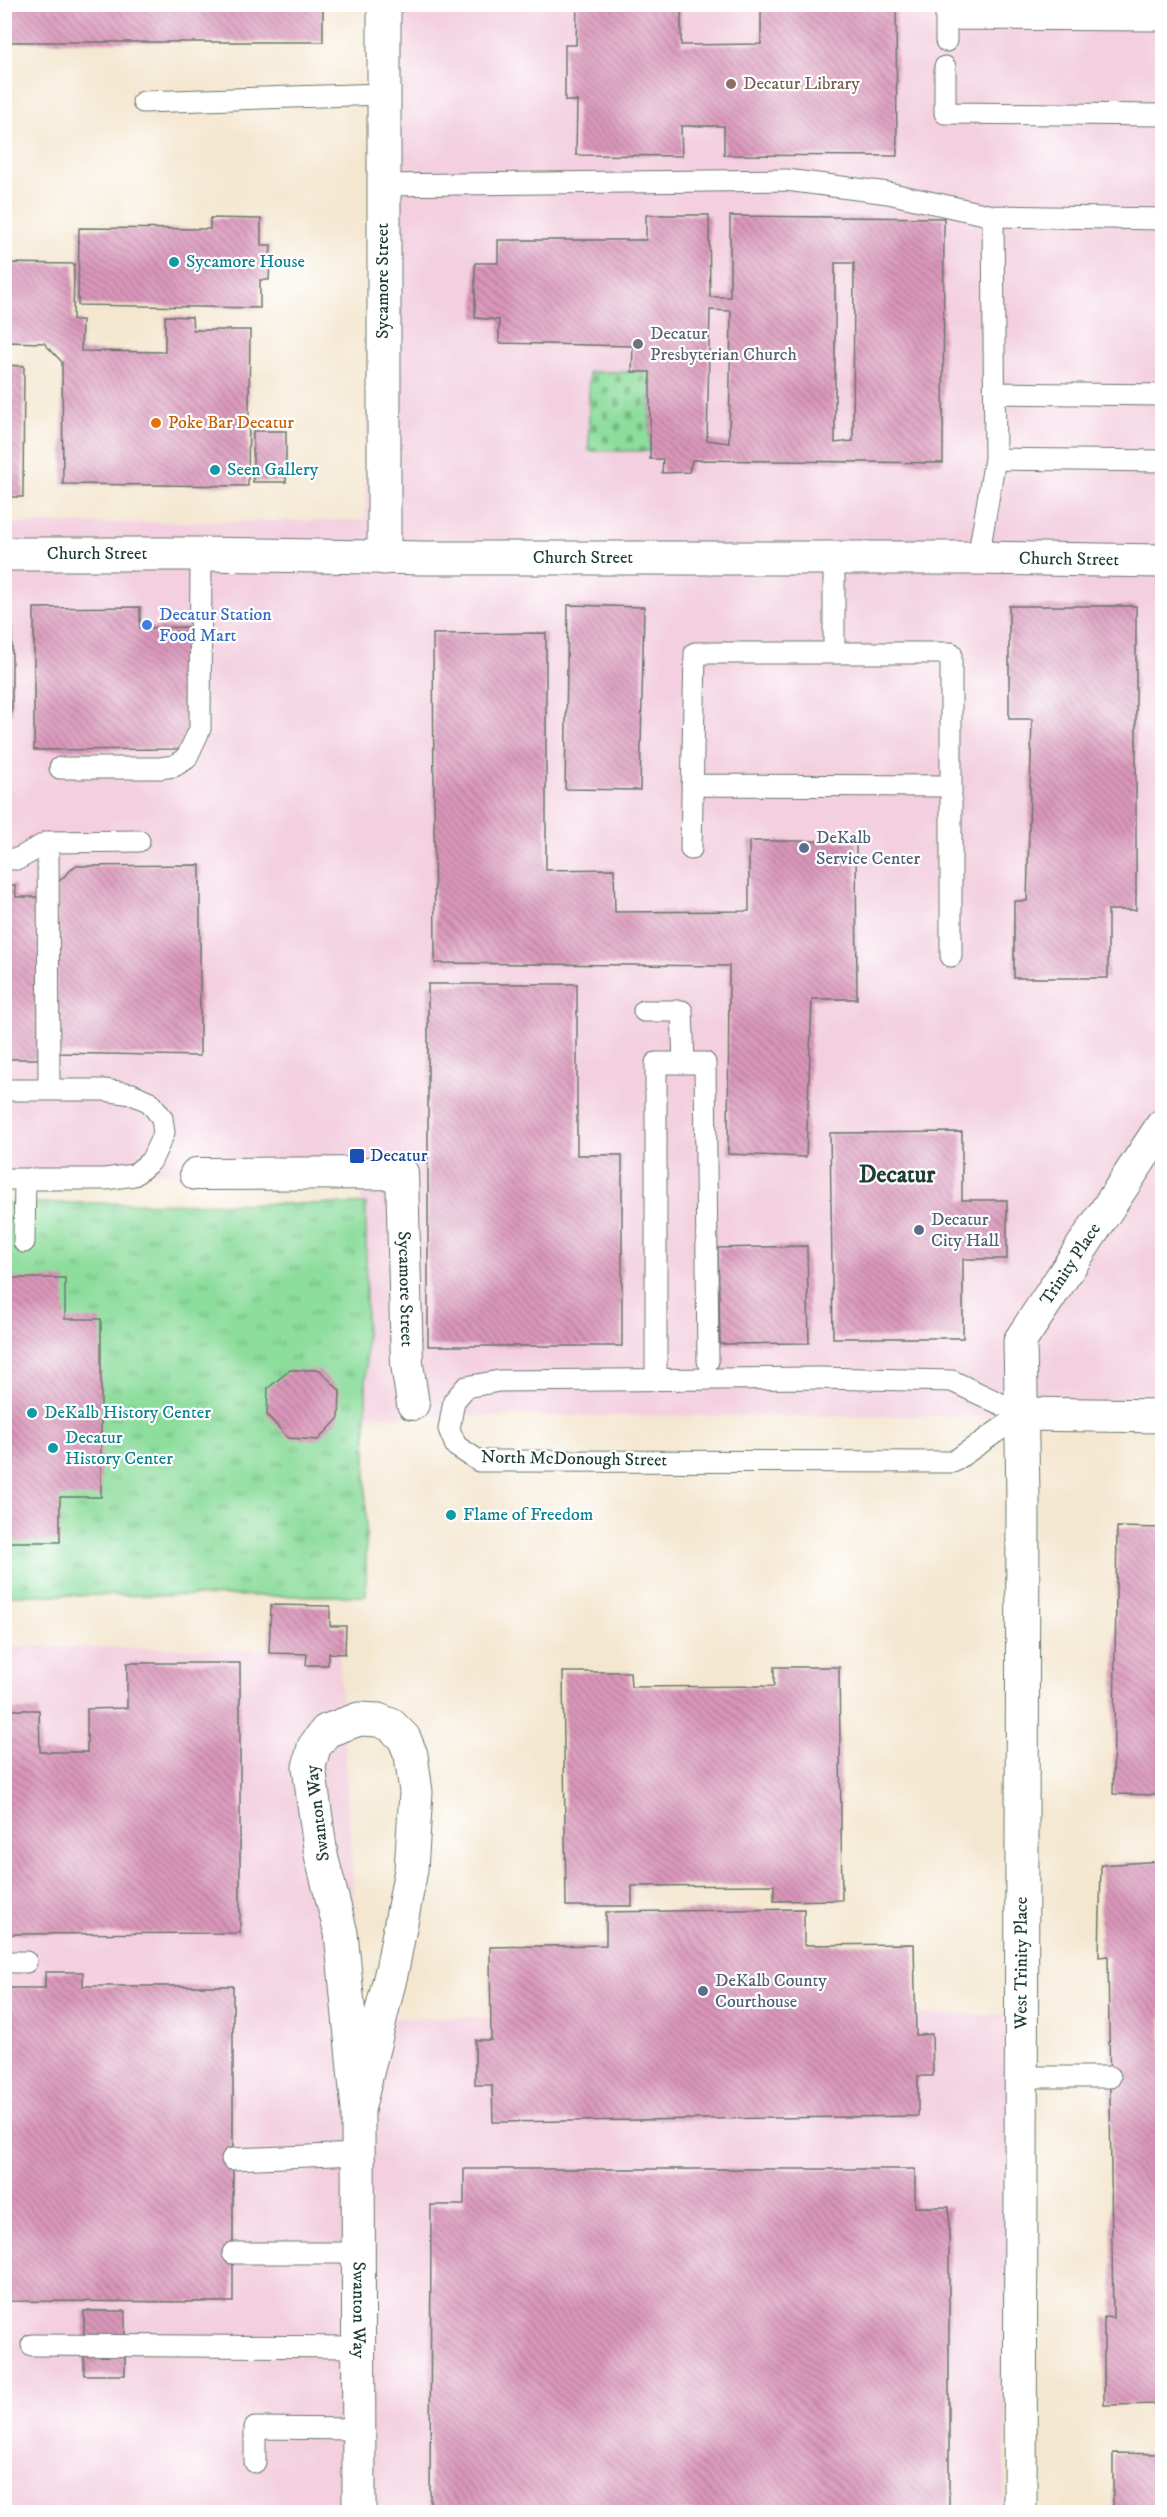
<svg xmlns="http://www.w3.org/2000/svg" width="1167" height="2517" font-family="'IM FELL DW Pica',serif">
<defs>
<pattern id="grass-tufts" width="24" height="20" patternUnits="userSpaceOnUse" patternTransform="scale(1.5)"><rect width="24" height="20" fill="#8ddd9d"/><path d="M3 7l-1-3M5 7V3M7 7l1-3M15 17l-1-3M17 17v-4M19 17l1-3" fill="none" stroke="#73b481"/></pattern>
<pattern id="cemetery-stones" width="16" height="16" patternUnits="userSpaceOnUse" patternTransform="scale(1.5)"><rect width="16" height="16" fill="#8ddd9d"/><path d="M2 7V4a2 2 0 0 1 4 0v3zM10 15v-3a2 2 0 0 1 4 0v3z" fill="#73b481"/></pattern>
<pattern id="building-back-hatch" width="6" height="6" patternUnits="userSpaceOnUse" patternTransform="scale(1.5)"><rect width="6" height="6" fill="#da96ba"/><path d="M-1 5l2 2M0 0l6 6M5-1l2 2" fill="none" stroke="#b07c98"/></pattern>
</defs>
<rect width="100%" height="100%" fill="#fff"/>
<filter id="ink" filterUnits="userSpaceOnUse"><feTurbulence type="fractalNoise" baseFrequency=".0167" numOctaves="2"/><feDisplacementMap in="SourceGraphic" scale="12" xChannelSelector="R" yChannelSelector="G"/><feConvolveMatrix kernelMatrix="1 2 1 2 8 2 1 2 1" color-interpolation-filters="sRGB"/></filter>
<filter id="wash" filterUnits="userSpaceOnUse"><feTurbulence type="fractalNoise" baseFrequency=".008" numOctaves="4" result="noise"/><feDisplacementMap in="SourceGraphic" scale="24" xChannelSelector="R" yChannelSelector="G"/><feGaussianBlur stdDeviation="1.35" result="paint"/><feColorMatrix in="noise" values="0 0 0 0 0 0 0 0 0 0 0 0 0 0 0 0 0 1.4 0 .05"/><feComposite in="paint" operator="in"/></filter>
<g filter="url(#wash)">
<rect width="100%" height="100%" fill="#f4e7d0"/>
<path fill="#f3cfdf" d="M373,5H1162V1416H361L360,1170L5,1173L4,524L365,520Z
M5,1646L339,1651L361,2018L1014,2014L1004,2512H5Z"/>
<path fill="url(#grass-tufts)" stroke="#568d68" stroke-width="1.5" d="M5,1203L366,1204V1596L5,1595Z"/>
<path fill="url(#cemetery-stones)" stroke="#568d68" stroke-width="1.5" d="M589,372H650V451H589Z"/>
<g id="blocks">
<path fill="url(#building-back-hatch)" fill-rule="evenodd" d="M4,4H323V42H4Z
M577,4H681V45L761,44V4H896L897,156L724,155V126H681L682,156L576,155L577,101H565V45H576Z
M646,215H709L710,297H730V216L944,218L943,463L692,460L689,472L662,473L663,459H650V372H632L633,346L499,343V320L475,318V263H498V240H646ZM835,263H854L853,441L835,443ZM710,310L731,311L729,443L707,440Z
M210,218L261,219V245H271L269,280H260V308L78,305L79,228L210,229Z
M4,263L74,264L73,320H82L81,351L165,352V316L192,317L193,330H250L248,486L63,484L62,362L44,343L4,342Z
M4,365L24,366L23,497H4Z
M253,431H286V482H253Z
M568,605L644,607L640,790L565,789Z
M1009,606H1136V910H1108V978H1014V901H1027L1032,719H1009Z
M140,607V628L192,627L191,727L179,749L34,750V608Z
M4,627H12V713H4Z
M546,633V870L614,869L615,912L749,911V841H856L857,999H812L806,1157L728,1154L729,966L435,963L433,634Z
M1161,825H1162V919H1158Z
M200,865V1056L57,1053L56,884L75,866Z
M4,885H15L16,897H39L40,1059H4Z
M428,984H577V1155H622V1346H428Z
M962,1132V1200H1007V1259H963V1338H833L830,1133Z
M807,1246L809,1343L720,1344L718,1248Z
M4,1278H65V1319H101V1497H60V1542H4Z
M290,1370H320L340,1391L339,1418L318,1440L288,1438L267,1415L268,1388Z
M1117,1527L1162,1528V1795L1113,1794Z
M271,1605L330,1606V1626H346L345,1654L329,1653L328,1665H306L307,1654L269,1653Z
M127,1663H240V1933L4,1934V1710H39L40,1752H87V1709L127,1708Z
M774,1667H839L842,1900L774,1901V1885L632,1886V1906H566L563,1672H630L631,1687L774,1686Z
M1162,1861V2404L1104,2405V2317L1113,2318L1108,1956L1099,1957L1101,1865Z
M804,1909V1945L914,1944L916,2035L932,2034L933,2076H918V2116L493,2122L492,2085H475V2040H491L490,1947L606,1945V1912Z
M45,1972H83V1986H233V2302L5,2301V1988H45Z
M464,2169H915V2207H949V2512H430L431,2205H464Z
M84,2311H125V2375H84Z
M1113,2453L1162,2454V2512H1113Z"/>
</g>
</g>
<g filter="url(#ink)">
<use href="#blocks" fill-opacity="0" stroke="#6a786b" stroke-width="1.5"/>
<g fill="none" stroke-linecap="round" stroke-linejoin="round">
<g stroke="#6a786b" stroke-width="23">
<path id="service" d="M946,4V41
M946,19L1162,20
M945,67V113L1162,115
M143,102L383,94
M383,185L786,180L888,193L993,216
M995,393L1162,395
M995,459L1162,461
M978,558L995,459L993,216L1162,219
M834,559V653
M60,768H160L174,766L186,759L200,729L201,554
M951,786V956
M48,842L49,1090
M691,849L695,653H951V786L692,785
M4,859H18L48,842L139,841
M644,1011H682L684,1063
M4,1090H104L132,1094L150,1102L162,1118L164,1133L151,1161L134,1175L105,1179H4
M24,1242L25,1179
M819,1378L952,1381L1022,1414L953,1462L479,1461L456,1446L449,1429L454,1401L466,1387L499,1381Z
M656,1379V1063H705L708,1361
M4,1962H26
M1021,2077H1110
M232,2159L358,2154
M233,2253H357
M32,2345L357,2347
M255,2462V2428L357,2429"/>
</g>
<g stroke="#6a786b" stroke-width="34">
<g id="pedestrian">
<path id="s1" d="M196,1174L402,1173L407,1364L413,1404"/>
</g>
</g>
<g stroke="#6a786b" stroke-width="35">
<g id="minor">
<path d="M384,558V4"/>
<path id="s2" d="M358,2110L392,1970L411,1870L416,1792L411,1755L404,1738L391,1725L378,1720L359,1719L326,1731L314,1747L309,1767L321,1855L341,1933L358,2110L359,2512"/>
</g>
</g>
<g stroke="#6a786b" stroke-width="35">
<g id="tertiary">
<path id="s3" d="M4,554H201L424,558H978L1162,561"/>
<path d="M1022,1414L1162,1416"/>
<path id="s4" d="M1020,2512L1023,1496L1020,1341L1162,1126"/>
</g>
</g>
<use href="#service" stroke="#fff" stroke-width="21"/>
<use href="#pedestrian" stroke="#fff" stroke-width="32"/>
<use href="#minor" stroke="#fff" stroke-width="33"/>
<use href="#tertiary" stroke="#fff" stroke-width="33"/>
</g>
</g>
<circle fill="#8d6e63" stroke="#fff" stroke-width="2" cx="731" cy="84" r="6"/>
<g fill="#0f9aa8" stroke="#fff" stroke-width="2">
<circle cx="174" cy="262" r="6"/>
<circle cx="215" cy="470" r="6"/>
<circle cx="32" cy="1413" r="6"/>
<circle cx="53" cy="1448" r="6"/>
<circle cx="451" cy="1515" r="6"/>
</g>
<circle fill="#6b7280" stroke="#fff" stroke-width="2" cx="638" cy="344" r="6"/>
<circle fill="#e8710a" stroke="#fff" stroke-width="2" cx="156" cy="423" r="6"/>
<circle fill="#3f7fe0" stroke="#fff" stroke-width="2" cx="147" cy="625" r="6"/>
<g fill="#5c6f8a" stroke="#fff" stroke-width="2">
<circle cx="804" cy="848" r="6"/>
<circle cx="919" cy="1230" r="6"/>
<circle cx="703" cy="1991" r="6"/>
</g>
<rect fill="#1a4fb4" stroke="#fff" stroke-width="2" x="349" y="1148" width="16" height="16" rx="3"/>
<g text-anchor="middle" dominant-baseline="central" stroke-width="4.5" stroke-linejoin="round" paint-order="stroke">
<g font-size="18" fill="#785e54" stroke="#fff" text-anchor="start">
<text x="743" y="84">Decatur Library</text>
</g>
<g font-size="18" fill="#0d838f" stroke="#fff" text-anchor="start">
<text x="186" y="262">Sycamore House</text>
<text x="227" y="470">Seen Gallery</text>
<text x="44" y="1413">DeKalb History Center</text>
<text x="65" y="1438">Decatur<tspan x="65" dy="21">History Center</tspan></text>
<text x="463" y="1515">Flame of Freedom</text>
</g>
<g font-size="18" fill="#1f3d34" stroke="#fff">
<text transform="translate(383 281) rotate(-90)">Sycamore Street</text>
<text stroke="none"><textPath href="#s3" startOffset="93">Church Street</textPath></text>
<text stroke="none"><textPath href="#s3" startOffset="579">Church Street</textPath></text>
<text stroke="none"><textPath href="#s3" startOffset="1065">Church Street</textPath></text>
<text stroke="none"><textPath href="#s4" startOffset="1263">Trinity Place</textPath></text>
<text stroke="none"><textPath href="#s1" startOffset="322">Sycamore Street</textPath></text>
<text transform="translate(574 1459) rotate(1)">North McDonough Street</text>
<text transform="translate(318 1813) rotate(-97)">Swanton Way</text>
<text stroke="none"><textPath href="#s4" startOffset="549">West Trinity Place</textPath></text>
<text stroke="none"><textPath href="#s2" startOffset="1054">Swanton Way</textPath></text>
</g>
<g font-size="18" fill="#5b616d" stroke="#fff" text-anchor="start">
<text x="650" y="334">Decatur<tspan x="650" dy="21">Presbyterian Church</tspan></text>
</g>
<g font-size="18" fill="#c56008" stroke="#fff" text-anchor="start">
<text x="168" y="423">Poke Bar Decatur</text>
</g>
<g font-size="18" fill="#366cbe" stroke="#fff" text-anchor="start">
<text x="159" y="615">Decatur Station<tspan x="159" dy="21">Food Mart</tspan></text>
</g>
<g font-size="18" fill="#4e5e75" stroke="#fff" text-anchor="start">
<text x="816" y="838">DeKalb<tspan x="816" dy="21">Service Center</tspan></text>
<text x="931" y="1220">Decatur<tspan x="931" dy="21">City Hall</tspan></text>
<text x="715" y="1981">DeKalb County<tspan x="715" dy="21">Courthouse</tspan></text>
</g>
<g font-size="18" fill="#164399" stroke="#fff" text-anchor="start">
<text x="370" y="1156">Decatur</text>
</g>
<g font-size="24" font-weight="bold" fill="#1f3d34" stroke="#fff">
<text x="897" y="1175">Decatur</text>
</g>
</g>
<rect width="1167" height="2517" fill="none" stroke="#fff" stroke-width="24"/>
</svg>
